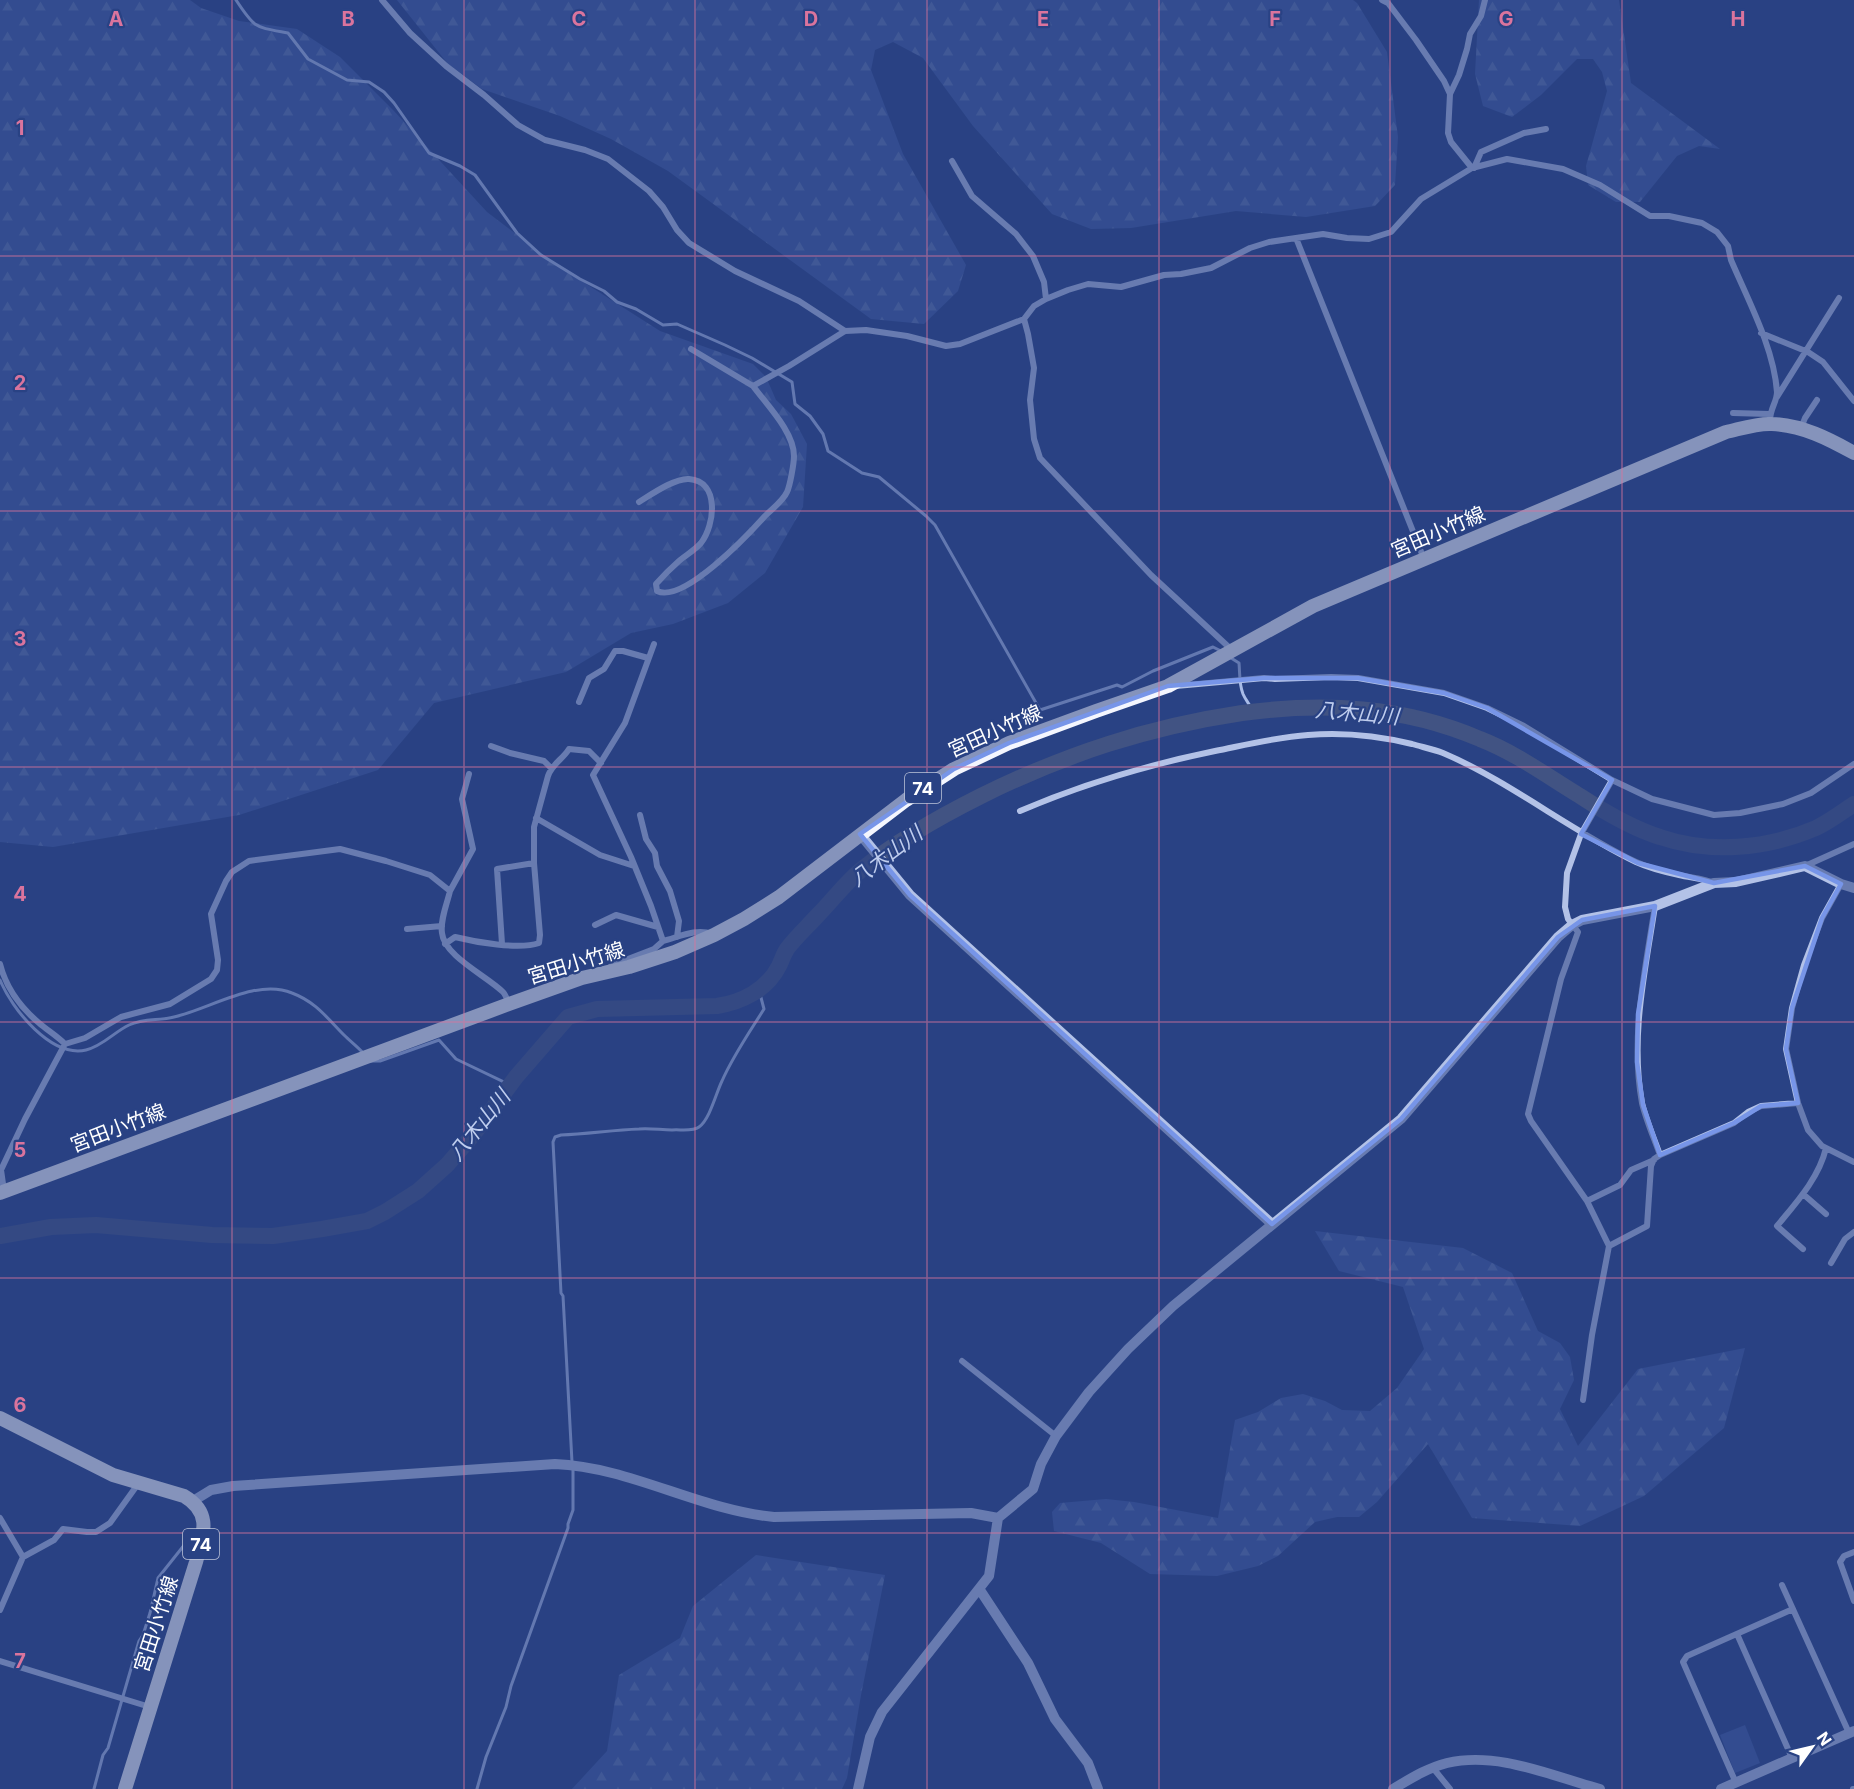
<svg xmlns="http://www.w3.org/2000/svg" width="1854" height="1789" font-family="Inter,'Noto Sans JP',sans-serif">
<defs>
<pattern id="forest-firs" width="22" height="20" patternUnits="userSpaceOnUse" patternTransform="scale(1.5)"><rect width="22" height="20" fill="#3e5aa0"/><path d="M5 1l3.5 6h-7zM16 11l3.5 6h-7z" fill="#5b73ae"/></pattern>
</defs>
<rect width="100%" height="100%" fill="#294284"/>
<path fill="url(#forest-firs)" d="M0,0H190L201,8L239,21L297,29L340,57L394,111L487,212L558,266L660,331L753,364L766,377L776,400L791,414L807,444L803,507L765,573L728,603L673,624L631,633L566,672L434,703L378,770L239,815L53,847L0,842Z
M397,0H1353L1357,3L1387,52L1398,137L1395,185L1375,206L1306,217L1236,211L1131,228L1091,229L1052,214L973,126L923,58L893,42L875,50L871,70L903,154L966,265L958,291L924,324L871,319L668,171L611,139L560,116L482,89L448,64Z
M1479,0H1619L1631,83L1720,149L1699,146L1677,156L1640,202H1616L1588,185L1586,166L1607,91L1602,72L1593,59H1577L1541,95L1512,117L1483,106L1475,74Z
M1315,1231L1463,1248L1512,1273L1538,1331L1560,1343L1570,1357L1574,1380L1560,1409L1578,1446L1638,1369L1745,1348L1724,1428L1644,1496L1580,1526L1472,1518L1428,1444L1377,1502L1359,1517H1337L1315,1522L1278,1556L1258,1566L1217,1576L1150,1574L1101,1543L1054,1531L1052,1512L1060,1503L1106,1499L1134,1502L1218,1518L1235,1420L1258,1412L1281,1398L1303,1394L1325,1401L1342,1410L1370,1411L1397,1388L1424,1349L1403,1287L1339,1271Z
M756,1555L885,1575L861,1695L847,1778L842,1789H572L607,1751L619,1675L680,1638L693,1606Z"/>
<path fill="#3e5aa0" d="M1745,1725L1760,1763L1735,1773L1720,1735Z"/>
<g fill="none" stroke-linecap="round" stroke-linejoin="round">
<path stroke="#a8bbe7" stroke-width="3" d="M236,0C255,29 255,27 288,33L308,59L347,80L369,82L384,92L394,103L429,153L460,166L475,175L517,233L541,255L580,279L604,291L617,302L636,309L663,325L677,324L725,345L752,358L792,382L795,404L810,416L823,434L828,451L862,473L879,477L926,516L935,525L1040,710L1117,685L1122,687L1153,671L1213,647L1223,652
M1231,658L1239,663C1240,674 1239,684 1243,694C1246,701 1251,705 1252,712
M0,980C12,1009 51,1058 86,1050C103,1046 114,1032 129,1025C144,1018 159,1021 174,1017C210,1009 256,978 292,993C316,1002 327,1018 344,1035C351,1042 358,1047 364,1054
M371,1061H380L439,1040L456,1059L510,1085
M572,1462L563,1296L561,1293L553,1142L555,1137L561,1135C587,1134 613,1130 639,1129C650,1128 661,1130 672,1130C679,1129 692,1132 699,1127C710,1119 716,1093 722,1081C733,1056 749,1033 764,1009L759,990
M94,1789L103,1755L108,1748L139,1641L143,1635L150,1613L158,1578L193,1534
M477,1789L486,1757L506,1707L511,1686L568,1528V1524L573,1510V1469"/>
<path stroke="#415383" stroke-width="16" d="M0,1236L51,1227L96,1225L212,1235L273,1236L322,1229L367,1221L385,1212L418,1191L447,1165L473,1135L516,1077L568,1017L597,1009L717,1006C742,1002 767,990 779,966C782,960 783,955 787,949C796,937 807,927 817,916C832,901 845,883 861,870C898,840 939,817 981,796C1066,754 1148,727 1242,713C1324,702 1403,706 1480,739C1516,753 1547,776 1580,796C1603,811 1634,829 1660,837C1710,854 1767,849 1816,828C1829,822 1842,812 1854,804"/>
<path stroke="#b3c2e7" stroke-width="6" d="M382,0L410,33L446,66L484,95L518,125L545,140L585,150L608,159L649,191L663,207L677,230L689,243L735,271L799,301L845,331
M1382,0L1388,3L1416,40L1444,81L1450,94L1448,133L1451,142L1472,168
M1450,94L1459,75L1467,49L1470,34L1481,16L1485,0
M952,161L972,196L1016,234L1033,256L1044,282L1046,299
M1474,168L1481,152L1524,133L1546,129
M1296,238L1424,559
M1024,319L1028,334L1034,368L1030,400L1034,439L1040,458L1151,575L1233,651
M1761,333L1808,352L1823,362L1854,401
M691,349L753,386
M1777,397L1839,298
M1733,413L1769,414
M1801,428L1805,418L1817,400
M639,502C652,494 675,478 689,479C720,481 715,525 701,543C695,550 686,555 679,561C671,568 663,576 656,584L657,591C683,604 748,535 765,516C772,509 783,501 787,492C790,486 794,463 794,456C794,432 767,405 753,386L789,366L845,331L866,330L907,336L946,346L960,344L1024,319L1034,306L1046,299L1068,290L1088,284L1121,287L1164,275L1181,274L1211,268L1250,248L1269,242L1323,234L1347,238L1369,239L1391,232L1421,199L1472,168L1507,159L1563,169L1600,185L1650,216H1669L1702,223L1717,232L1728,246L1731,260C1748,300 1774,348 1777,392C1777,403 1769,409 1770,423
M654,644L625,723L593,775L631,857L651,906L663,941C679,937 696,928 712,934
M1176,686L1264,678L1275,679L1331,677L1358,678L1444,693L1487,708L1524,726L1612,780L1652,799L1714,815L1740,813L1783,804L1811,793L1854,764
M579,702L589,678L604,669L615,651H623L648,658
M491,746L510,753L544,761L551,768
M1020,811C1083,784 1147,765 1215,751C1245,745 1277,737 1308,735C1343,732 1379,736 1412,744C1422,747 1433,749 1443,753C1511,782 1569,830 1636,862C1649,868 1665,872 1679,875C1691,878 1703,878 1714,883
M640,815L646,839L655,853L657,866L670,891L679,921L677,937
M536,818L600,855L634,866
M1805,866L1854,844
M1841,884L1822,918L1804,965L1792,1008L1786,1049L1798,1103L1808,1130L1822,1146L1854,1162
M450,891L473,849L462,799L469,774
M1655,906C1645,972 1630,1037 1642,1103C1646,1120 1654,1138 1660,1155
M595,925L616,915L658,927
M407,929L442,926
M445,944L455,937C475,942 519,950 539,943L540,935L534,863V827L548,776C552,764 563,759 569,749L589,751L601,763
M502,944L497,869L534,863
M0,964C6,988 20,1007 39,1023C47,1030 57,1036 65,1044
M610,967L615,964L654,949L663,941
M4,1191L1,1170L25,1119L65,1044L85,1038L121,1017L170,1004L211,979L217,970L218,960L211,914L226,881L232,872L249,861L340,849L386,861L430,875L450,891C447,904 440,920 442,933C444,956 487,976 503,992C506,995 507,1000 509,1004
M1803,1194L1826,1214
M1587,1201L1620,1185L1631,1170L1654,1160
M1609,1246L1647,1226L1651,1166L1654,1159L1660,1155L1734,1123L1748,1112L1761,1106L1798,1103
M1803,1249L1777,1226C1796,1203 1819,1178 1826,1148
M1831,1263L1845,1239L1854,1232
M962,1361L1056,1436
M1583,1400L1592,1335L1609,1246L1587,1201L1531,1121L1528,1114L1561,979L1578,932L1568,919L1565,907L1567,873L1581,834L1612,780
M0,1518L23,1557L0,1610
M1854,1552L1844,1556L1840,1562L1854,1601
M23,1557L54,1540L63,1529L87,1532H96L110,1523L138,1484
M1782,1585L1849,1733
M1737,1634L1792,1758
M0,1661L150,1707
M1433,1768L1450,1789
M1736,1783L1683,1662L1687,1656L1793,1609
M1853,1789H1854"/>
<path stroke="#b3c2e7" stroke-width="10" d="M860,834L910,895L1272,1224
M193,1501L211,1490L233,1486L555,1464C630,1467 699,1510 774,1517L971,1513L998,1518
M980,1590L1028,1663L1055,1719L1088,1763L1098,1789
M858,1789L870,1737L882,1712L989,1576L998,1518L1033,1489L1041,1464L1056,1436L1089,1392L1128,1349L1173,1306L1401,1119L1558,937L1572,925L1582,920L1655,906L1714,883L1736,882L1805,866L1841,884L1854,888
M1393,1789C1410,1779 1427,1768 1447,1763C1498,1751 1551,1776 1600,1789
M1721,1789L1854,1731"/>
<path stroke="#f4f6fe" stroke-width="14" d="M0,1193L509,1004L582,978L629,967L675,952L714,935L744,919L779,897L906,800L954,769L1009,743L1096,711L1168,686L1313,606L1726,432C1740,429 1757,423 1772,424C1802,425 1829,439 1854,453
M0,1418L113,1475L184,1496C213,1513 203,1535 196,1562L125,1789"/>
</g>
<path d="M0 0H1854V1789H0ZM1264,678H1358L1444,693L1487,708L1612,780L1581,834L1638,863L1714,883L1805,866L1841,884L1822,918L1792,1008L1786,1049L1798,1103L1761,1106L1734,1123L1660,1155L1643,1105L1637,1062L1638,1014L1655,906L1582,920L1558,937L1401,1119L1272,1224L910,895L860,834L954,769L1009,743L1168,686Z" fill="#294284" fill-opacity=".55" fill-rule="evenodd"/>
<path fill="none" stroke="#7795e8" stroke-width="4.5" stroke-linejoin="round" d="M1264,678H1358L1444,693L1487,708L1612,780L1581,834L1638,863L1714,883L1805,866L1841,884L1822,918L1792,1008L1786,1049L1798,1103L1761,1106L1734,1123L1660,1155L1643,1105L1637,1062L1638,1014L1655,906L1582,920L1558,937L1401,1119L1272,1224L910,895L860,834L954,769L1009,743L1168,686Z"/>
<path fill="none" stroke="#da749d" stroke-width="1.5" stroke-opacity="0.55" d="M232,0V1789M464,0V1789M695,0V1789M927,0V1789M1159,0V1789M1390,0V1789M1622,0V1789M0,256H1854M0,511H1854M0,767H1854M0,1022H1854M0,1278H1854M0,1533H1854"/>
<g text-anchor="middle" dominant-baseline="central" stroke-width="4.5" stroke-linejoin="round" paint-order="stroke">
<g fill="#294284" stroke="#bfc6da" stroke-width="1.5">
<rect x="905" y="773" width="36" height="30" rx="4.5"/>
<rect x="183" y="1529" width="36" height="30" rx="4.5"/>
</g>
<g font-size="18" font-weight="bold" fill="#fff">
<text x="923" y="788">74</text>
<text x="201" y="1544">74</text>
</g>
<g font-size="20" fill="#fff" stroke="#294284">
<text transform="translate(1438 532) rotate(-23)">宮田小竹線</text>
<text transform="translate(995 731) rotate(-24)">宮田小竹線</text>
<text transform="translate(576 963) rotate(-17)">宮田小竹線</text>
<text transform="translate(118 1128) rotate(-21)">宮田小竹線</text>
<text transform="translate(156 1624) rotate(-72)">宮田小竹線</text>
</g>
<g font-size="21" font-style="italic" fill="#bfcdee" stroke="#294284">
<text transform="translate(1357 713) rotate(5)">八木山川</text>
<text transform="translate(886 856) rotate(-37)">八木山川</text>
<text transform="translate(479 1125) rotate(-51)">八木山川</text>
</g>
</g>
<g font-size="20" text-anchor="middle" font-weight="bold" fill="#da749d" stroke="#294284" stroke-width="4.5" stroke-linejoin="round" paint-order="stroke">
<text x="116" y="26">A</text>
<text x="348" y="26">B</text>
<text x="579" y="26">C</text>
<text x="811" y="26">D</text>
<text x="1043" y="26">E</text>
<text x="1275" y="26">F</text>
<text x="1506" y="26">G</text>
<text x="1738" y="26">H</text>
<text x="20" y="135">1</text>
<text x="20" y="390">2</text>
<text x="20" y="646">3</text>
<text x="20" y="901">4</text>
<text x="20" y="1157">5</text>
<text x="20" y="1412">6</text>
<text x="20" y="1668">7</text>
</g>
<g transform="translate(1812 1747) rotate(56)" stroke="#294284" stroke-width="4.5" paint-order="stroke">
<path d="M0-4.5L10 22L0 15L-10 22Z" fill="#ffffff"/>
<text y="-9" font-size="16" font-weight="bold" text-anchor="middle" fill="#ffffff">N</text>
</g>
</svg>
